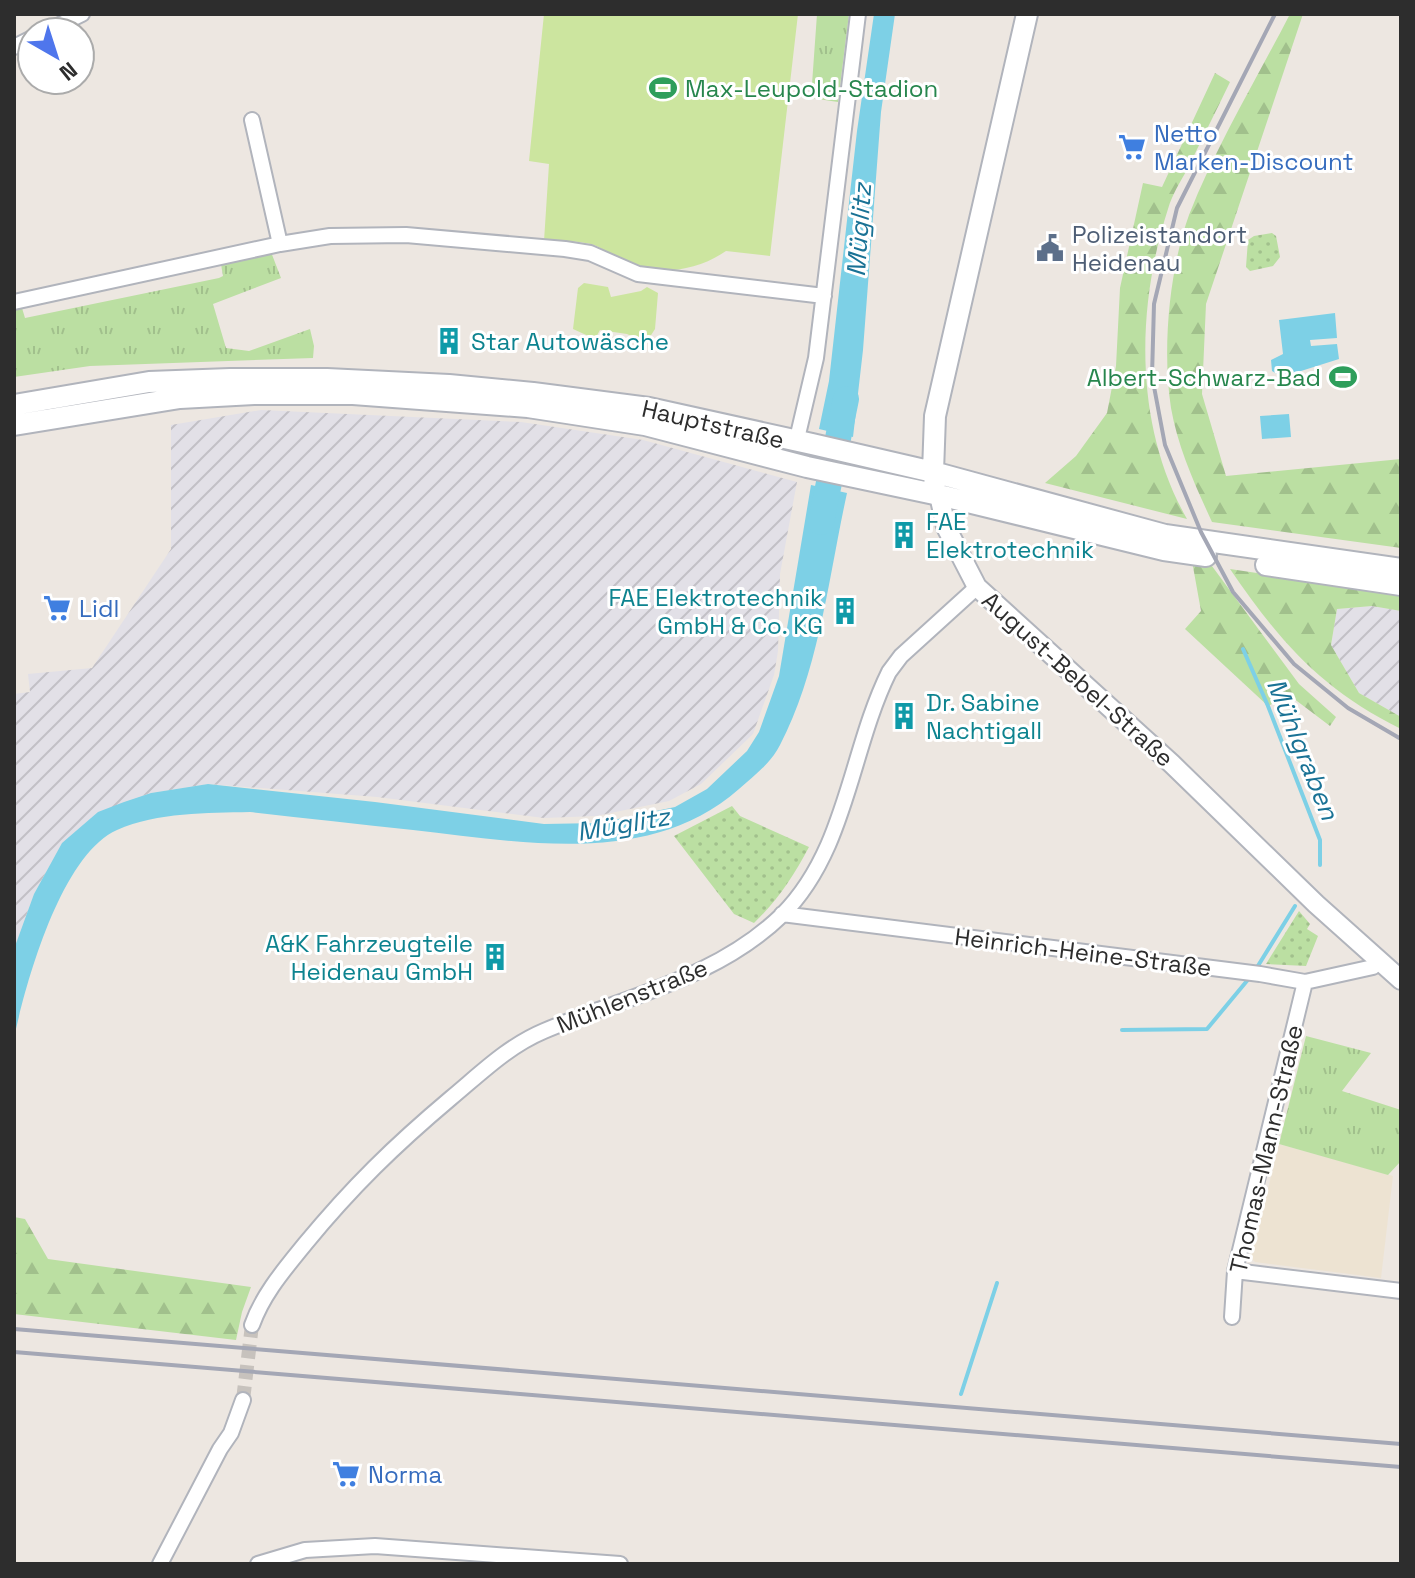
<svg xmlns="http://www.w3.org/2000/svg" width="1415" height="1578" font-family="'Space Grotesk',sans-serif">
<defs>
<pattern id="industrial-furrows" width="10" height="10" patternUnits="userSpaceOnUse" patternTransform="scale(2)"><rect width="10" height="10" fill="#e2e0e7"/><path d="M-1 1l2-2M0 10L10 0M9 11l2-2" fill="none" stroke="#c2c0c6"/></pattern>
<pattern id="grass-tufts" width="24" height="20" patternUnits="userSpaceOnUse" patternTransform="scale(2)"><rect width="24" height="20" fill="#bbdfa2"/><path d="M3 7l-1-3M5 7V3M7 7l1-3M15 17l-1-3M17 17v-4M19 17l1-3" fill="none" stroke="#a1c08c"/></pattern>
<pattern id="forest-firs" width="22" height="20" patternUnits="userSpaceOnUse" patternTransform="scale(2)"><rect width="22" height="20" fill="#bbdfa2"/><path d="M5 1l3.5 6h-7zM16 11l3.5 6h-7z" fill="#a1c08c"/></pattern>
<pattern id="park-dots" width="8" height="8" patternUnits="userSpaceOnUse" patternTransform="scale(2)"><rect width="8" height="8" fill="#bbdfa2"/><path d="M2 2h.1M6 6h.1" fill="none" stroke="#a1c08c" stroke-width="1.8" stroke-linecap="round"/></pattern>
</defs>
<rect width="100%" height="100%" fill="#ede7e1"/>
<path fill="url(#industrial-furrows)" d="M261,410L521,422L643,440L797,482L780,574L778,651L774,675L753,734L701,784L669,801L596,816L544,818L377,797L208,784L151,793L124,802L62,843L34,894L14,949V694L30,692L28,674L92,668L171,549V425Z
M1372,606L1401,611V717L1359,693L1331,645L1337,609Z"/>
<path fill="#ede3d2" d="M1279,1144L1393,1176L1381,1278L1255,1262L1251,1258Z"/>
<path fill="url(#grass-tufts)" d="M817,14H849L838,102L811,98Z
M271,252L281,278L213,304L226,348L249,351L310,329L314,346L313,358L90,366L14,377V310L22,308L25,318L219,278L223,276L221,264Z
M1306,1036L1371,1053L1342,1091L1401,1110V1161L1388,1175L1279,1144Z"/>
<path fill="url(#forest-firs)" d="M1290,14H1303L1206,304L1202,394L1226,476L1401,459V548L1212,522C1195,485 1178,448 1171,408C1162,350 1169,270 1189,215C1216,146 1256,80 1290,14Z
M1215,73L1230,82C1216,111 1201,141 1187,170C1180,182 1172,195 1168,209C1136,308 1134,426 1187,519L1045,483L1076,456L1107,413L1116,366L1120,288L1143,183L1162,187Z
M1192,561L1209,562L1299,684L1336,717L1330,726L1289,695L1268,706L1185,629L1201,611Z
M1230,569L1401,594V611L1372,606L1337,609L1331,645L1359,693L1401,717V729C1322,690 1279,641 1230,569Z
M14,1217L25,1219L48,1259L251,1287L242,1312L236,1340L14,1314Z"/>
<path fill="url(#park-dots)" d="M1272,233L1276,236L1280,257L1273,266L1250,271L1246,267L1248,240L1254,236Z
M732,806L740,816L809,847C793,877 778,900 754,923L734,914L674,836Z
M1299,911L1310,924L1307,929L1318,936L1306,966L1266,964Z"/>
<path fill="#cce59f" d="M544,14H798L770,256L726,251C697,271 660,276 626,264C614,259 605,249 594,245C580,240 560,242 544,241L549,164L529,161Z
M584,283L608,287L611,297L641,291L647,287L658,293L655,329L646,343L627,334L600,330L595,339L573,329L578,288Z"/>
<path fill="#7dd0e6" d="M874,14H895L881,112L863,350L853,437L819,429L829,381L857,131Z
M1335,313L1337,338L1310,340L1311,346L1337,344L1339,359L1282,377L1272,371L1271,360L1283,354L1279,320Z
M1289,414L1291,437L1262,439L1260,416Z
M811,485L847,493C829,575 819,671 780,745C771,763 754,776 739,789C649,868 522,842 413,830C358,824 304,818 250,812C207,813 158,812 117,830C61,855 26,982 14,1038V949L34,894L62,843L98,812L124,802L151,793L208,784L375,802L544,824L599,823L675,807L707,789L747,751L759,732L779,676Z"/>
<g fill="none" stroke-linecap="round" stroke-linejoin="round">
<path stroke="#7dd0e6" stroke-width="4" d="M1243,649L1268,706L1320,840V865
M1256,969L1295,906
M1122,1030L1207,1029L1251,976
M961,1394L997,1283"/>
<path stroke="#7dd0e6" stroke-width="26" d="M821,522L846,399"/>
<path stroke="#c7c2bd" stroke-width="14" stroke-dasharray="14 7" stroke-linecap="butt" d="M243,1400L252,1325"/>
<g stroke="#b1b4bc" stroke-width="18">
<path id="minor" d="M45,32L82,14
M14,47L32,38
M252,120L280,244
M14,302L280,244L330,236L406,235L565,249L590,253L638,274L824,296
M796,443L816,358L858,14
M782,914L1260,974L1305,982L1373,967L1379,961
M1235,1271L1401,1291
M1232,1317L1235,1271L1305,982
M252,1325C263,1294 284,1270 305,1244C352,1187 394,1146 451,1098C480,1074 508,1046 544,1031C626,996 716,979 782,915C847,850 850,751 889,672L901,656L977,587
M160,1564L220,1449L231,1433L243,1400
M258,1564L305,1550L375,1546L620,1564"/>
</g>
<g stroke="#b1b4bc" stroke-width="22">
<path id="tertiary" d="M939,495L946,527L977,587L1172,764L1316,904L1401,980"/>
</g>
<g stroke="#b1b4bc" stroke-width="24">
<path id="secondary" d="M14,405L149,382L230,379H327L449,385L533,393L649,408L812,444L933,472L1165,535L1401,569
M14,425L180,398L254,394H353L528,407L645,425L807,467L939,495L1164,550L1206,556
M935,483L933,472L935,416L1027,14
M1266,565L1401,585"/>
</g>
<use href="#minor" stroke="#fff" stroke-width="14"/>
<use href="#tertiary" stroke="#fff" stroke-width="18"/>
<use href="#secondary" stroke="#fff" stroke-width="20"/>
<path stroke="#a4a7b5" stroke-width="4" d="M1275,14L1177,208L1154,304L1152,376L1165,445L1201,532L1233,592L1294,664L1348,708L1401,739
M14,1329L1401,1444
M14,1352L1401,1467"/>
</g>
<defs>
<g id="stadium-bare" transform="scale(2.16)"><path d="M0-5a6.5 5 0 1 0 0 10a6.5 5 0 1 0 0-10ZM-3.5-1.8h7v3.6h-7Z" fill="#2e9e5b" stroke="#fff" stroke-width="2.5" paint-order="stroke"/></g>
<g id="supermarket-bare" transform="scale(2.16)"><path d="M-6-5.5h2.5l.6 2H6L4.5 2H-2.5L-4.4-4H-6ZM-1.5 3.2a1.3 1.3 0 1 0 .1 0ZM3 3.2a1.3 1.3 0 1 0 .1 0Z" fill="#3f7fe0" stroke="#fff" stroke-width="2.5" paint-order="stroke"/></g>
<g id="civic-bare" transform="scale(2.16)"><path d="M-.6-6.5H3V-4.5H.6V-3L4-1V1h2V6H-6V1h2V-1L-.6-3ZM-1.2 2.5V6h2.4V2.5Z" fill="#5c6f8a" stroke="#fff" stroke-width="2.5" paint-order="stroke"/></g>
<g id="building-bare" transform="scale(2.16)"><path d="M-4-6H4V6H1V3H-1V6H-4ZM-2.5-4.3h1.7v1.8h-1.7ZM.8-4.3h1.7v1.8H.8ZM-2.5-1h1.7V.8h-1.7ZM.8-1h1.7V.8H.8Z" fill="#0f9aa8" stroke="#fff" stroke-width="2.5" paint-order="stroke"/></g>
</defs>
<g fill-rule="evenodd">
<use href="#stadium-bare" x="663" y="88"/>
<use href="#supermarket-bare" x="1132" y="147"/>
<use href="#civic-bare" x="1050" y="248"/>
<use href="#building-bare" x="449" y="341"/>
<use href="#stadium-bare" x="1343" y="377"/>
<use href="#building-bare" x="904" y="535"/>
<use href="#supermarket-bare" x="57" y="608"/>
<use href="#building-bare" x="845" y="611"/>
<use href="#building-bare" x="904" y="716"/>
<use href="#building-bare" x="495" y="957"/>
<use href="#supermarket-bare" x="346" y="1474"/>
</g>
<g text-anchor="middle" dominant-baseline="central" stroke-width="6" stroke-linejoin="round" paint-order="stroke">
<g font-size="24" fill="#27864d" stroke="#fff" text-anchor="start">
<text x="685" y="88">Max-Leupold-Stadion</text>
<text x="1321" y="377" text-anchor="end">Albert-Schwarz-Bad</text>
</g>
<g font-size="24" fill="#366cbe" stroke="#fff" text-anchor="start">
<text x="1154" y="133">Netto<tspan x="1154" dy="28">Marken-Discount</tspan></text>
<text x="79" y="608">Lidl</text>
<text x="368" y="1474">Norma</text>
</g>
<g font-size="24" fill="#4e5e75" stroke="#fff" text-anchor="start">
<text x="1072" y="234">Polizeistandort<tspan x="1072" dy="28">Heidenau</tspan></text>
</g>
<g font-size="24" fill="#0d838f" stroke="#fff" text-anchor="start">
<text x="471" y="341">Star Autowäsche</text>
<text x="926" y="521">FAE<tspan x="926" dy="28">Elektrotechnik</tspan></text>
<text x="823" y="597" text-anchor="end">FAE Elektrotechnik<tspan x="823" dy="28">GmbH &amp; Co. KG</tspan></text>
<text x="926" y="702">Dr. Sabine<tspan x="926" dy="28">Nachtigall</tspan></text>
<text x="473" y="943" text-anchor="end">A&amp;K Fahrzeugteile<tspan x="473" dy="28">Heidenau GmbH</tspan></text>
</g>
<g font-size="24" fill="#2d2d2d" stroke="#fff">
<text transform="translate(713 424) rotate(13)">Hauptstraße</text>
<text transform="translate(1078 679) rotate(42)">August-Bebel-Straße</text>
<text transform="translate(1083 952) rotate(7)">Heinrich-Heine-Straße</text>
<text transform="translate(632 996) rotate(-22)">Mühlenstraße</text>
<text transform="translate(1266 1149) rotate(-77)">Thomas-Mann-Straße</text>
</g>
<g font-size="26" font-style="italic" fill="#197295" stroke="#fff">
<text transform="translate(859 230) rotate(-86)">Müglitz</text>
<text transform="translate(1303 749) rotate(68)">Mühlgraben</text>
<text transform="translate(623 824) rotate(-10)">Müglitz</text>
</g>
</g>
<rect width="1415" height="1578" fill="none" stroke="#2d2d2d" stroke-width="32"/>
<g transform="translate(56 56) rotate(141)"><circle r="38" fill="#ffffff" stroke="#ababab" stroke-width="2"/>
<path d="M0-6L14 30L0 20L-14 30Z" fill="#4f76ec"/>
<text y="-12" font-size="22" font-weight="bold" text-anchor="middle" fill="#2d2d2d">N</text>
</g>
</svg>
